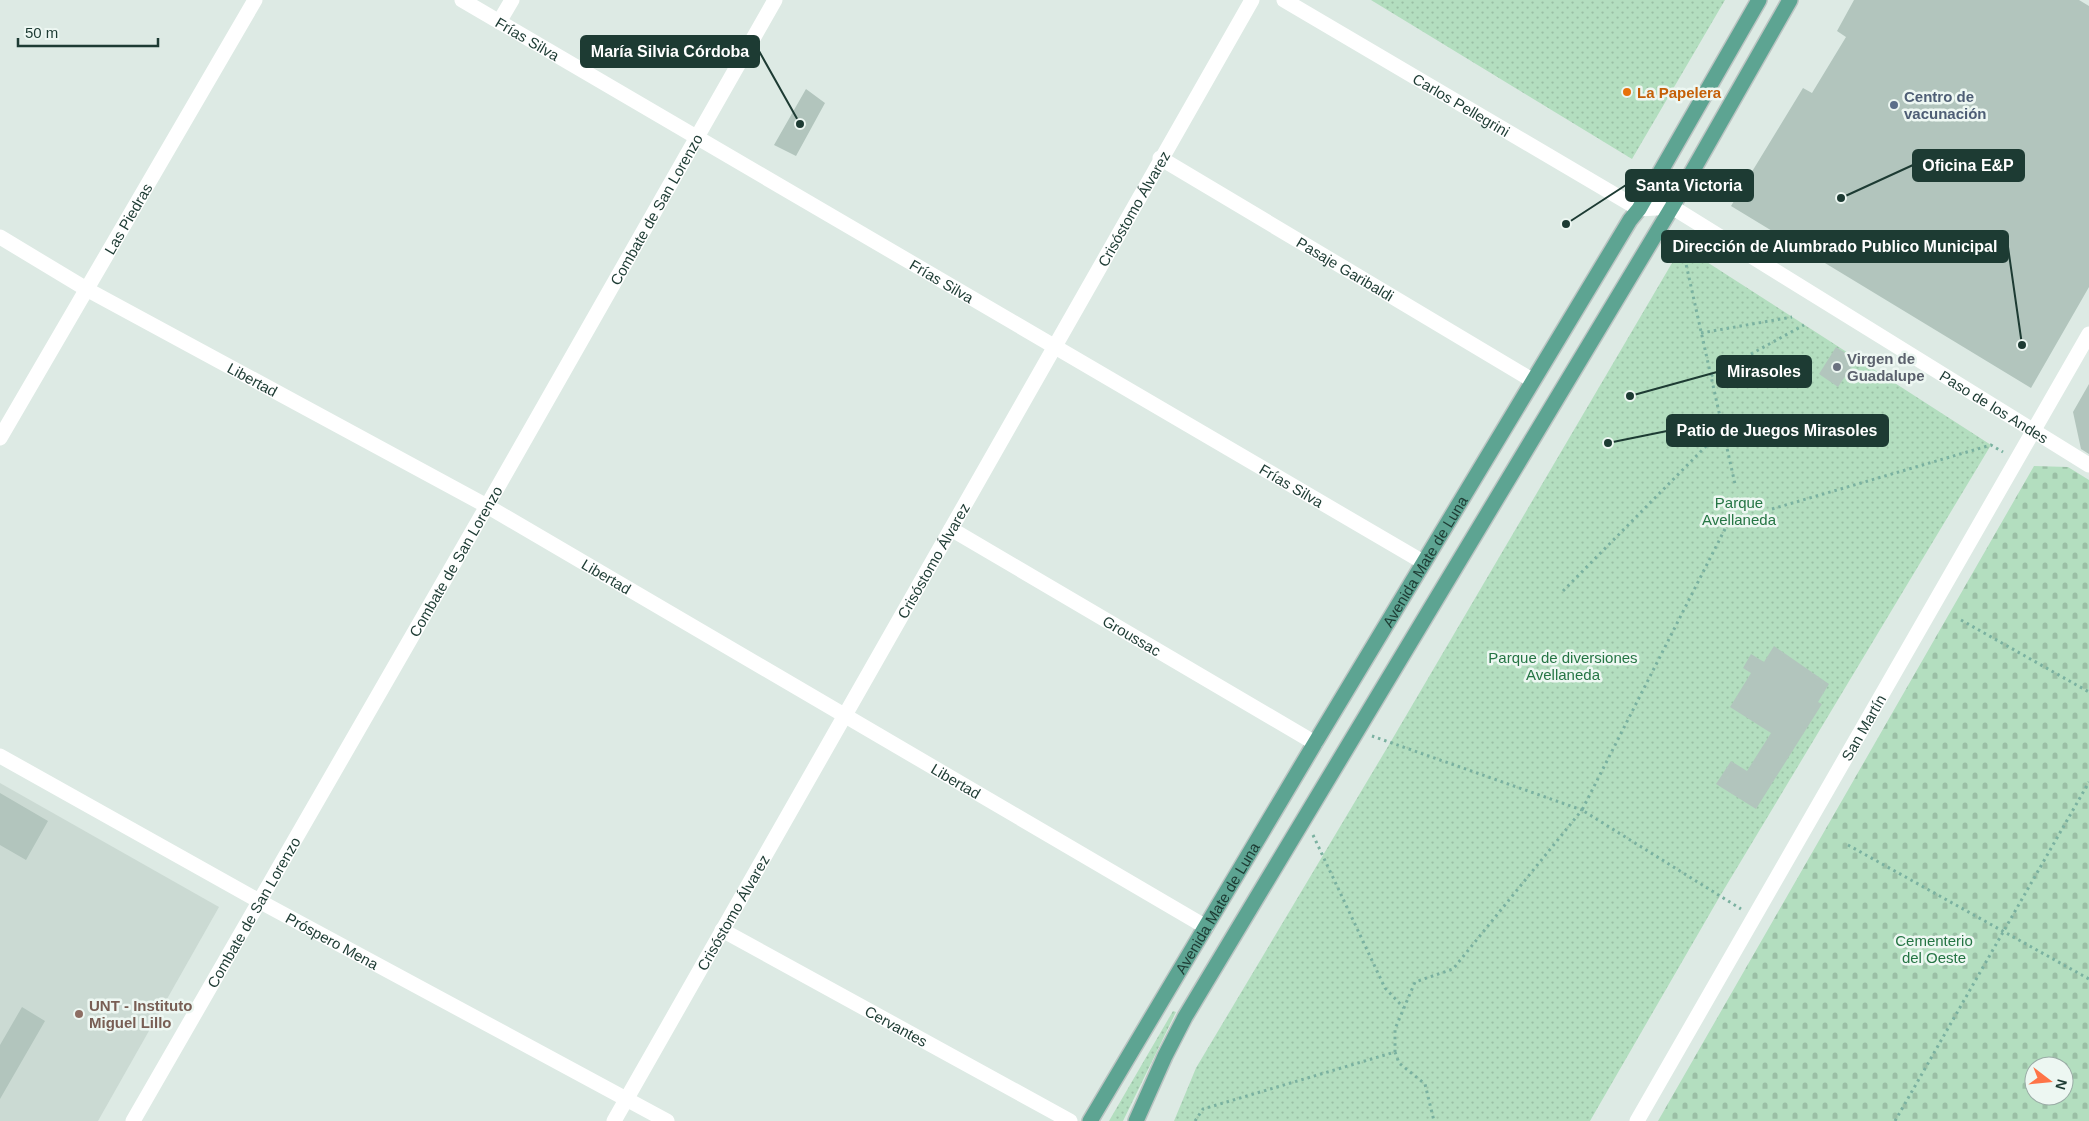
<svg xmlns="http://www.w3.org/2000/svg" width="2089" height="1121" font-family="Helvetica,sans-serif">
<defs>
<pattern id="grass-dots" width="8" height="8" patternUnits="userSpaceOnUse" patternTransform="scale(1.25)"><rect width="8" height="8" fill="#b3debf"/><path d="M2 2h.1M6 6h.1" fill="none" stroke="#9abfa5" stroke-width="1.8" stroke-linecap="round"/></pattern>
<pattern id="cemetery-stones" width="16" height="16" patternUnits="userSpaceOnUse" patternTransform="scale(1.25)"><rect width="16" height="16" fill="#b3debf"/><path d="M2 7V4a2 2 0 0 1 4 0v3zM10 15v-3a2 2 0 0 1 4 0v3z" fill="#9abfa5"/></pattern>
</defs>
<rect width="100%" height="100%" fill="#ddeae4"/>
<path fill="#cbdad3" d="M0,783L219,907L98,1121H0Z"/>
<path fill="url(#grass-dots)" d="M1371,0H1725L1632,159Z
M1682,246L1991,445L1720,896L1590,1121H1174L1196,1068L1390,743Z
M1173,1011L1176,1012L1123,1121H1109Z"/>
<path fill="url(#cemetery-stones)" fill-rule="evenodd" d="M2034,466L2068,467L2089,480V1121H1658ZM2034,1066H2064V1096H2034Z"/>
<path fill="#b2c5bd" d="M1854,0H2079L2089,6V287L2031,388L1731,206L1803,88L1812,93L1846,37L1837,31Z
M806,89L825,103L796,156L774,145Z
M1836,347L1856,360L1838,387L1819,374Z
M2089,384V454L2081,449L2073,412Z
M1774,646L1829,684L1818,702L1822,704L1756,809L1716,784L1731,761L1747,771L1771,733L1730,707L1751,673L1743,668L1751,654L1764,662Z
M0,793L48,821L26,860L0,845Z
M22,1007L45,1021L0,1099V1045Z"/>
<g fill="none" stroke-linecap="round" stroke-linejoin="round">
<g stroke="#bbc4c2" stroke-width="18">
<g id="major">
<path id="s12" d="M1090,1121L1315,743L1630,220L1639,209L1759,0"/>
<path d="M1136,1121L1165,1056L1185,1017L1672,207L1790,0"/>
</g>
</g>
<path stroke="#7ab1a0" stroke-width="3" stroke-dasharray="2.5 4" stroke-linecap="butt" d="M1670,241L1682,246L1735,484
M1701,333L1792,317
M1711,376L1804,325
M1772,509L1991,445L2003,452
M1725,529L1582,810L1741,909
M1563,591L1722,430
M1961,620L2089,692
M1313,835L1385,988L1404,1008
M1848,845L2089,979
M1395,1052L1399,1063L1425,1084L1434,1121
M1195,1121L1203,1109L1395,1052V1029L1415,982L1453,969L1582,810L1372,736
M1895,1121L2089,782"/>
<g stroke="#fff" stroke-width="15">
<path id="s1" d="M462,0L1423,562"/>
<path id="s2" d="M1284,0L1639,209L1672,207L2089,465"/>
<path d="M499,22L512,0"/>
<path id="s3" d="M1160,158L1532,380"/>
<path id="s4" d="M0,237L88,290L487,506L1206,927"/>
<path id="s5" d="M0,438L255,0"/>
<path id="s6" d="M951,529L1315,743"/>
<path id="s7" d="M0,756L259,901L667,1121"/>
<path id="s8" d="M722,930L1070,1121"/>
<path id="s9" d="M133,1121L487,506L775,0"/>
<path id="s10" d="M614,1121L1252,0"/>
<path id="s11" d="M1637,1121L2089,334"/>
</g>
<use href="#major" stroke="#5da492" stroke-width="15"/>
</g>
<circle fill="#e8710a" stroke="#edf7f2" stroke-width="2" cx="1627" cy="92" r="5"/>
<circle fill="#5c6f8a" stroke="#edf7f2" stroke-width="2" cx="1894" cy="105" r="5"/>
<circle fill="#6b7280" stroke="#edf7f2" stroke-width="2" cx="1837" cy="367" r="5"/>
<circle fill="#8d6e63" stroke="#edf7f2" stroke-width="2" cx="79" cy="1014" r="5"/>
<g text-anchor="middle" dominant-baseline="central" stroke-width="5" stroke-linejoin="round" paint-order="stroke">
<g font-size="15" fill="#1d3b33" stroke="#edf7f2">
<text stroke="none"><textPath href="#s1" startOffset="76">Frías Silva</textPath></text>
<text stroke="none"><textPath href="#s2" startOffset="206">Carlos Pellegrini</textPath></text>
<text stroke="none"><textPath href="#s10" startOffset="1050">Crisóstomo Álvarez</textPath></text>
<text stroke="none"><textPath href="#s9" startOffset="1051">Combate de San Lorenzo</textPath></text>
<text stroke="none"><textPath href="#s5" startOffset="254">Las Piedras</textPath></text>
<text stroke="none"><textPath href="#s3" startOffset="216">Pasaje Garibaldi</textPath></text>
<text stroke="none"><textPath href="#s1" startOffset="556">Frías Silva</textPath></text>
<text stroke="none"><textPath href="#s4" startOffset="290">Libertad</textPath></text>
<text stroke="none"><textPath href="#s2" startOffset="824">Paso de los Andes</textPath></text>
<text stroke="none"><textPath href="#s1" startOffset="961">Frías Silva</textPath></text>
<text stroke="none"><textPath href="#s10" startOffset="645">Crisóstomo Álvarez</textPath></text>
<text stroke="none"><textPath href="#s12" startOffset="652">Avenida Mate de Luna</textPath></text>
<text stroke="none"><textPath href="#s9" startOffset="646">Combate de San Lorenzo</textPath></text>
<text stroke="none"><textPath href="#s4" startOffset="695">Libertad</textPath></text>
<text stroke="none"><textPath href="#s6" startOffset="210">Groussac</textPath></text>
<text stroke="none"><textPath href="#s11" startOffset="454">San Martín</textPath></text>
<text stroke="none"><textPath href="#s4" startOffset="1100">Libertad</textPath></text>
<text stroke="none"><textPath href="#s12" startOffset="248">Avenida Mate de Luna</textPath></text>
<text stroke="none"><textPath href="#s9" startOffset="241">Combate de San Lorenzo</textPath></text>
<text stroke="none"><textPath href="#s10" startOffset="240">Crisóstomo Álvarez</textPath></text>
<text stroke="none"><textPath href="#s7" startOffset="380">Próspero Mena</textPath></text>
<text stroke="none"><textPath href="#s8" startOffset="199">Cervantes</textPath></text>
</g>
<g font-size="15" font-weight="bold" fill="#c56008" stroke="#edf7f2" text-anchor="start">
<text x="1637" y="92">La Papelera</text>
</g>
<g font-size="15" font-weight="bold" fill="#4e5e75" stroke="#edf7f2" text-anchor="start">
<text x="1904" y="96">Centro de<tspan x="1904" dy="17">vacunación</tspan></text>
</g>
<g font-size="15" font-weight="bold" fill="#5b616d" stroke="#edf7f2" text-anchor="start">
<text x="1847" y="358">Virgen de<tspan x="1847" dy="17">Guadalupe</tspan></text>
</g>
<g font-size="15" fill="#257544" stroke="#edf7f2">
<text x="1739" y="502">Parque<tspan x="1739" dy="17">Avellaneda</tspan></text>
<text x="1563" y="657">Parque de diversiones<tspan x="1563" dy="17">Avellaneda</tspan></text>
<text x="1934" y="940">Cementerio<tspan x="1934" dy="17">del Oeste</tspan></text>
</g>
<g font-size="15" font-weight="bold" fill="#785e54" stroke="#edf7f2" text-anchor="start">
<text x="89" y="1005">UNT - Instituto<tspan x="89" dy="17">Miguel Lillo</tspan></text>
</g>
</g>
<path fill="none" stroke="#1d3b33" stroke-width="2" d="M800 124L759 51M1841 198L1913 165M1566 224L1626 185M2022 345L2008 247M1630 396L1717 372M1608 443L1667 431"/>
<g fill="#1d3b33" stroke="#edf7f2" stroke-width="2">
<circle cx="800" cy="124" r="5"/>
<circle cx="1841" cy="198" r="5"/>
<circle cx="1566" cy="224" r="5"/>
<circle cx="2022" cy="345" r="5"/>
<circle cx="1630" cy="396" r="5"/>
<circle cx="1608" cy="443" r="5"/>
</g>
<g fill="#1d3b33" stroke="#1d3b33" stroke-width="2">
<rect x="581" y="36" width="178" height="31" rx="5"/>
<rect x="1913" y="150" width="111" height="31" rx="5"/>
<rect x="1626" y="170" width="127" height="31" rx="5"/>
<rect x="1662" y="231" width="346" height="31" rx="5"/>
<rect x="1717" y="356" width="94" height="31" rx="5"/>
<rect x="1667" y="415" width="221" height="31" rx="5"/>
</g>
<g font-size="16" text-anchor="middle" font-weight="bold" fill="#fff">
<text x="670" y="57">María Silvia Córdoba</text>
<text x="1968" y="171">Oficina E&amp;P</text>
<text x="1689" y="191">Santa Victoria</text>
<text x="1835" y="252">Dirección de Alumbrado Publico Municipal</text>
<text x="1764" y="377">Mirasoles</text>
<text x="1777" y="436">Patio de Juegos Mirasoles</text>
</g>
<g transform="translate(2049 1081) rotate(106)"><circle r="24" fill="#edf7f2" stroke="#9aaca6"/>
<path d="M0-4L9 19L0 12L-9 19Z" fill="#fe7447"/>
<text y="-8" font-size="14" font-weight="bold" text-anchor="middle" fill="#1d3b33">N</text>
</g>
<path d="M18 38v8h140v-8" fill="none" stroke="#1d3b33" stroke-width="2.5"/>
<text x="25" y="38" font-size="15" fill="#1d3b33" stroke="#edf7f2" stroke-width="4" paint-order="stroke">50 m</text>
</svg>
